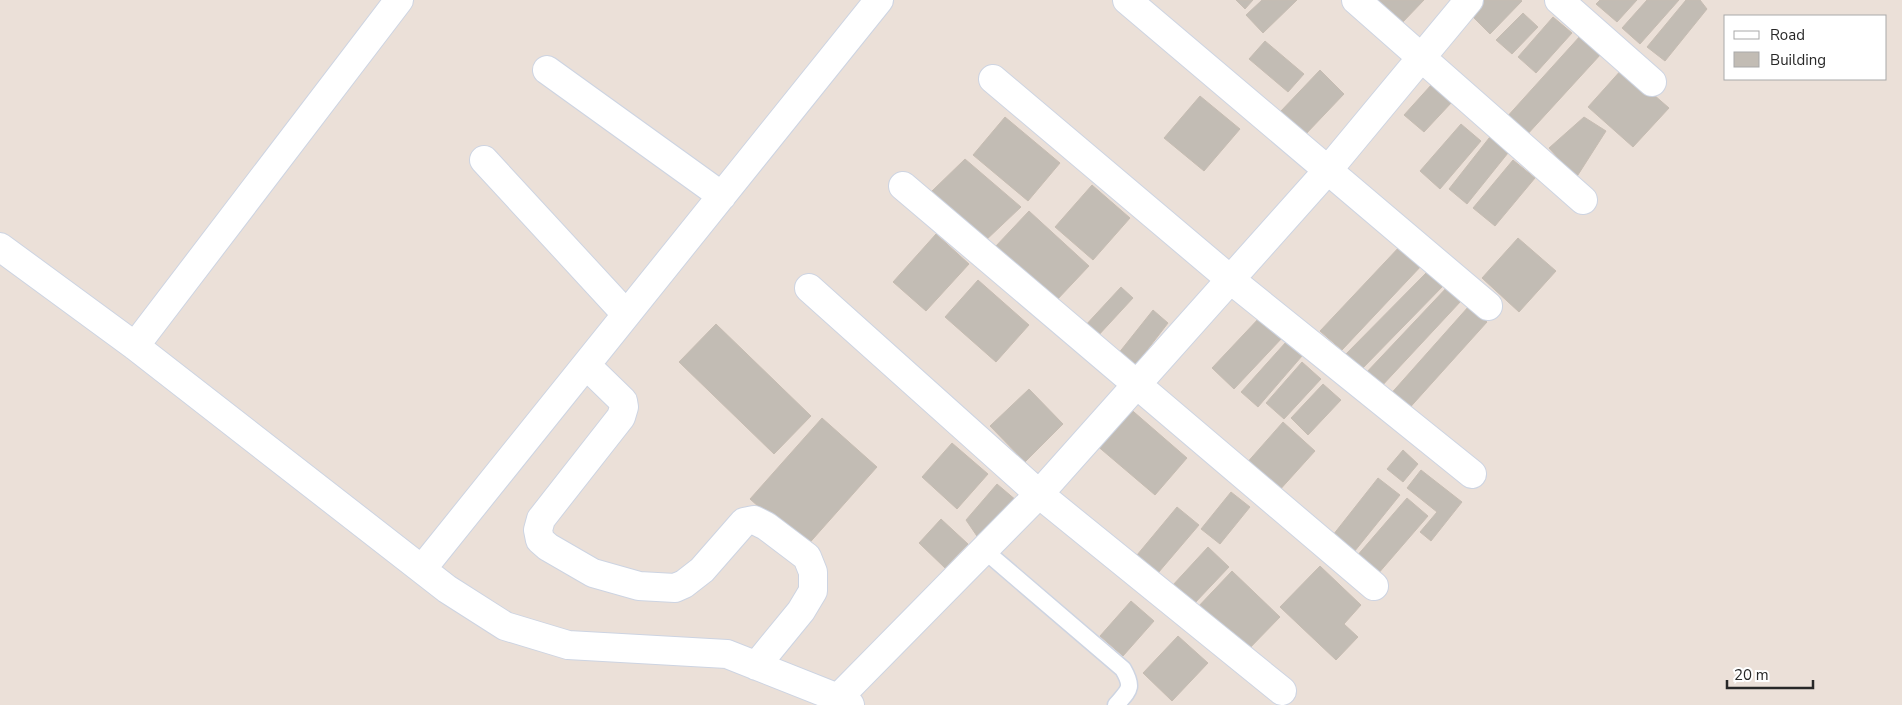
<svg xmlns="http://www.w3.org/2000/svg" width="1902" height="705" font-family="'Nunito Sans',sans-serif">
<rect width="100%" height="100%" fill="#ebe0d8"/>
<path fill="#c2bcb4" stroke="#c6bcb2" d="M1236,0H1253L1245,9Z
M1262,0H1297L1263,33L1246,15Z
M1377,0H1424L1401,24Z
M1475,0H1521L1522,1L1490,34L1466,10Z
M1600,0H1637L1617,22L1596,4Z
M1647,0H1679L1640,44L1622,28Z
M1686,0H1700L1707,9L1665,61L1647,47Z
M1523,13L1538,27L1512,54L1496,40Z
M1553,17L1572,33L1536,73L1518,57Z
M1581,35L1601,54L1525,137L1505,119Z
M1265,41L1304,74L1288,92L1249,59Z
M1623,68L1669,108L1633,147L1588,107Z
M1320,70L1344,94L1304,136L1280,112Z
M1432,84L1452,102L1424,132L1404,115Z
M1200,96L1240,129L1204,171L1164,138Z
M1005,117L1060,163L1028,201L973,155Z
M1584,117L1606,131L1576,178L1549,148Z
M1461,124L1481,141L1440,189L1420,171Z
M1493,133L1512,148L1467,204L1449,189Z
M965,159L1021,207L984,242L931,192Z
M1513,160L1535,178L1495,226L1473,208Z
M1092,185L1130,218L1093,260L1055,227Z
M1029,211L1089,266L1055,302L995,247Z
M936,234L969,264L926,311L893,282Z
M1518,238L1556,271L1519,312L1482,278Z
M1402,244L1423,264L1342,350L1320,331Z
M1429,270L1444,285L1359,372L1343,357Z
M978,280L1029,325L996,362L945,317Z
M1450,284L1461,301L1379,389L1364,375Z
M1121,287L1133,298L1096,338L1084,327Z
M1469,306L1487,322L1405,413L1388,397Z
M1153,310L1168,323L1134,367L1118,354Z
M1261,316L1283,337L1234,389L1212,368Z
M716,324L811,416L774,454L679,362Z
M1286,342L1302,356L1258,407L1241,392Z
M1302,362L1321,379L1284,419L1266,403Z
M1323,384L1341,400L1308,435L1291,418Z
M1029,389L1063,424L1025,462L990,426Z
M1127,406L1187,458L1155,495L1095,444Z
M822,418L877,467L805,548L750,499Z
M1283,422L1315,451L1277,493L1245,465Z
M952,443L988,474L957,509L922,477Z
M1403,450L1418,464L1403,482L1387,469Z
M1421,470L1462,502L1431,541L1420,532L1437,512L1407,488Z
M1378,478L1400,495L1354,552L1333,535Z
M997,484L1017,501L981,542L966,520Z
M1231,492L1250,507L1220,544L1201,529Z
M1407,498L1428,516L1377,575L1356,557Z
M1177,507L1199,525L1158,573L1137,555Z
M941,519L968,544L945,568L919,543Z
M1208,547L1229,567L1193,605L1172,586Z
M1320,566L1361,605L1344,624L1358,637L1336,660L1280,607Z
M1232,571L1280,617L1244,654L1196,609Z
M1131,601L1154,621L1123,656L1100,636Z
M1178,636L1208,663L1172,701L1143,673Z"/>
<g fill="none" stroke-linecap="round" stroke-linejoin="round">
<g stroke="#cdd4e2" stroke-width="19">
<path id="service" d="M984,550L1123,669C1134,688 1129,690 1116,705"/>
</g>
<g stroke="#cdd4e2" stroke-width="30">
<path id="minor" d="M1127,0L1488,306
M1356,0L1583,200
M1559,0L1652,82
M547,70L722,196
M993,79L1231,280L1472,474
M484,160L626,314
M903,186L1374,586
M0,247L135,346L447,589L505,626L568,645L727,654L838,698L850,705
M809,288L1039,494L1282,691
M135,346L399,0
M586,365L623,401L624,407L621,417L541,519L538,530L540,540L548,547L593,573L639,586L675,588L684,584L702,570L744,522L754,520L766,526L807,557L813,572V591L801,611L756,666
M422,569L879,0
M838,698L1039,494L1328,170L1469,0"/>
</g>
<use href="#service" stroke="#fff" stroke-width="16"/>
<use href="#minor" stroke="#fff" stroke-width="28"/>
</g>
<rect x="1724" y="15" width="162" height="65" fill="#ffffff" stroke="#a9a9a9"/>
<rect x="1734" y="31" width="25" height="8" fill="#ffffff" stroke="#a9a9a9"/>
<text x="1770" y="40" font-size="15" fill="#282828">Road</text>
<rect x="1734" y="52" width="25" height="15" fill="#c2bcb4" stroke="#a9a9a9"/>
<text x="1770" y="65" font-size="15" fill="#282828">Building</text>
<path d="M1727 680v8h86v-8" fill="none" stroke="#282828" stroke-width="2.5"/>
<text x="1734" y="680" font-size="15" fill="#282828" stroke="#ffffff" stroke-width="4" paint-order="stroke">20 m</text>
</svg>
